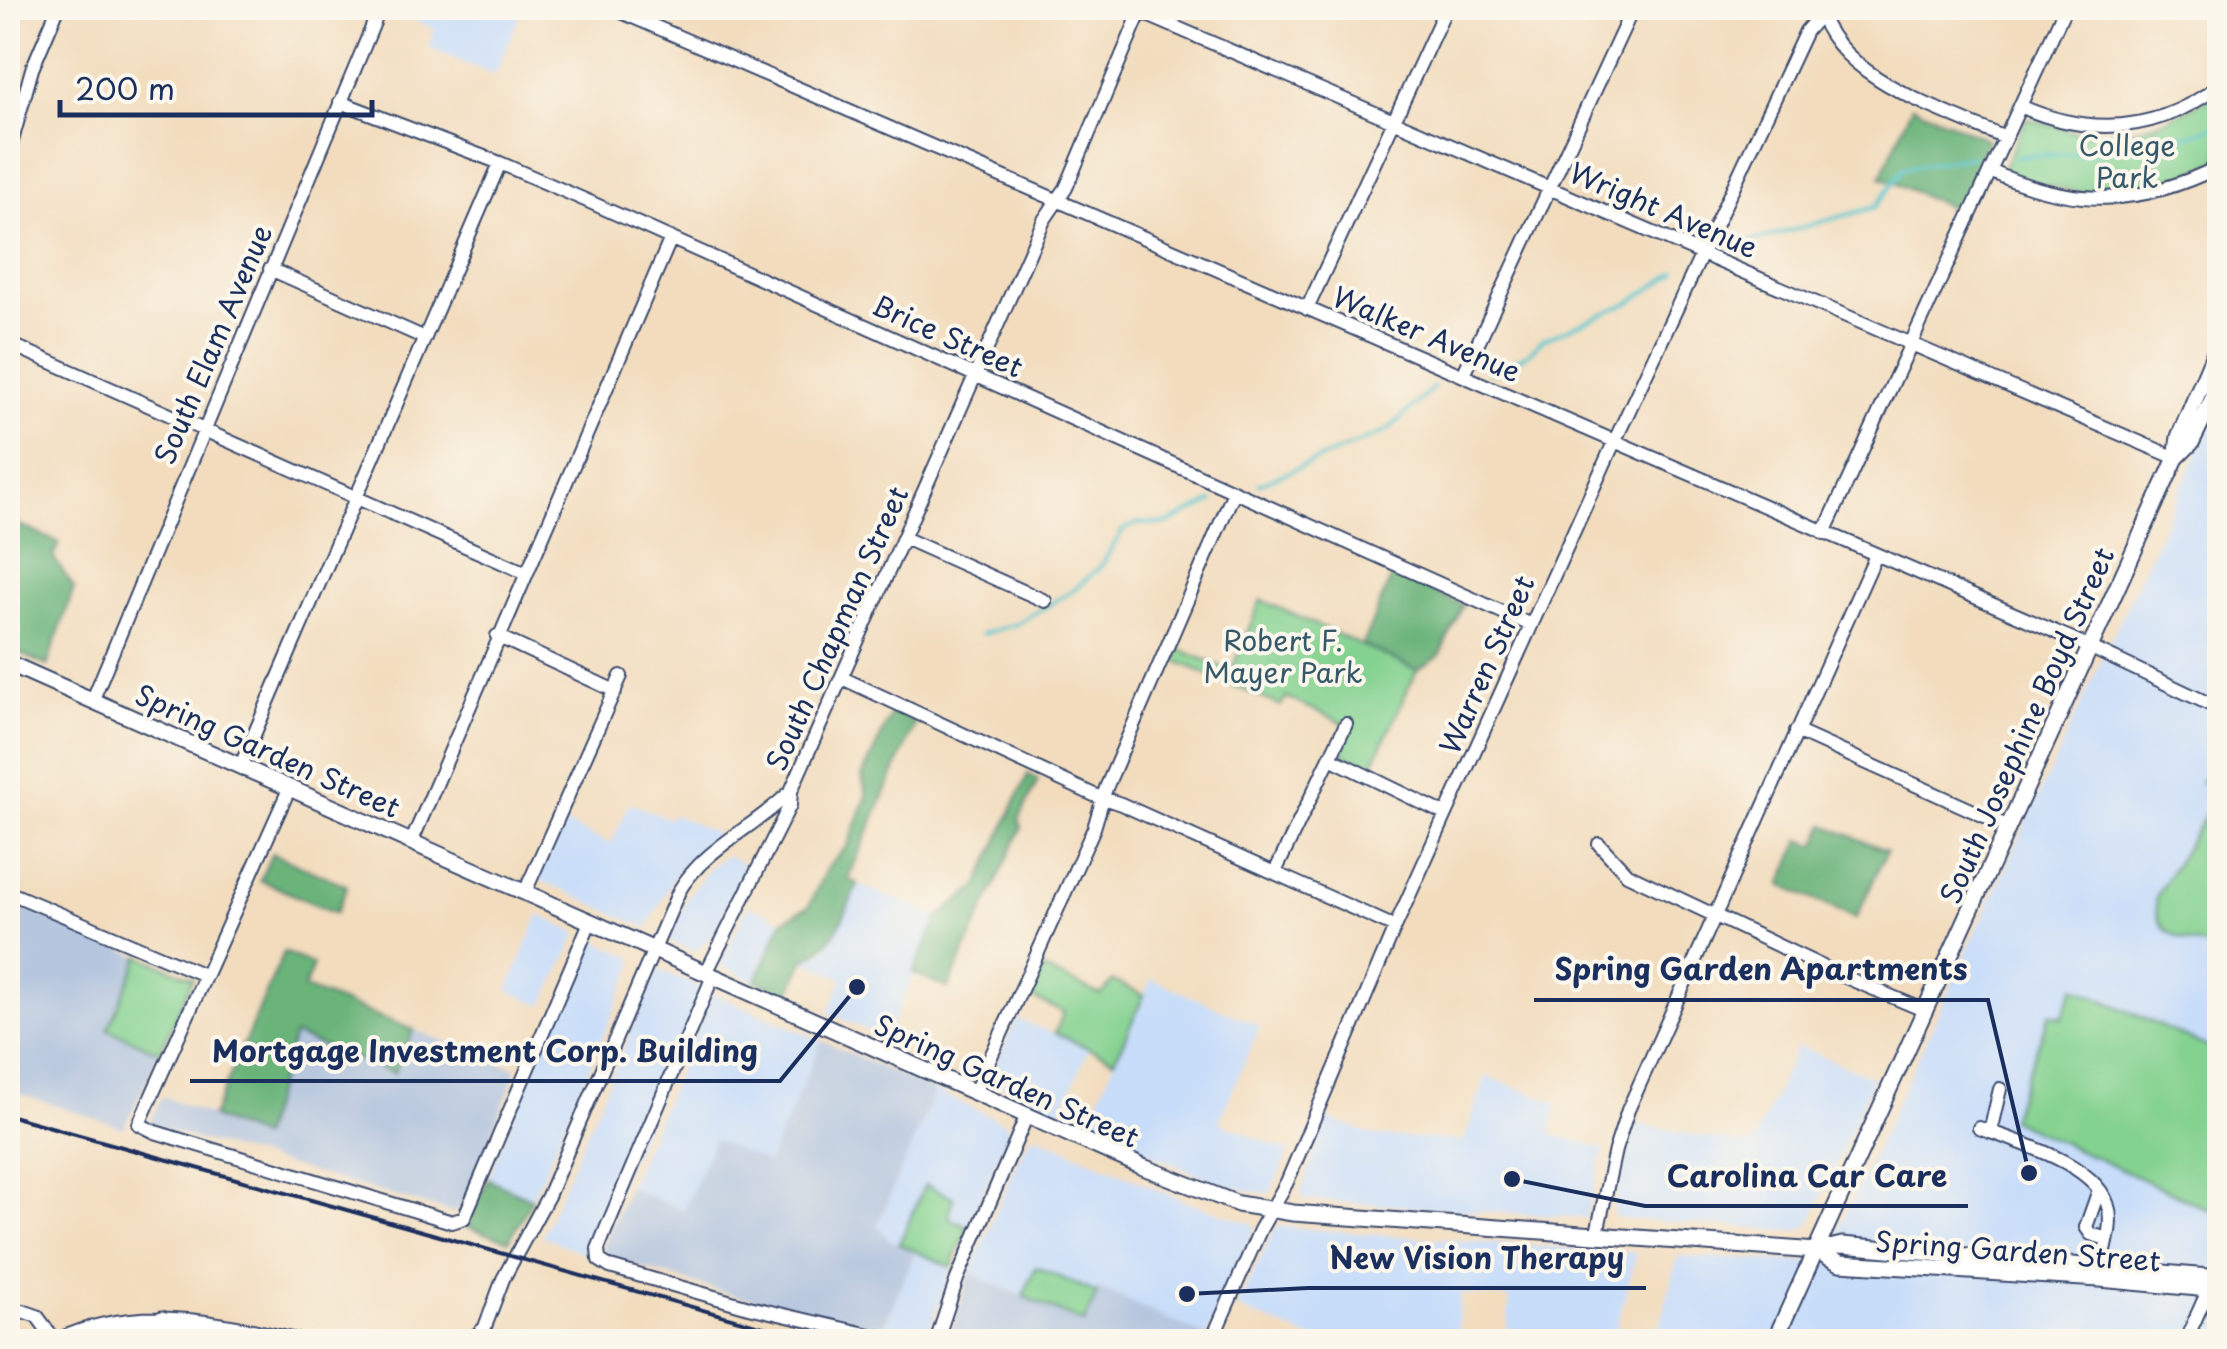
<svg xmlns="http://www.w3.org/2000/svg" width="2227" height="1349" font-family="'Playpen Sans',sans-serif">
<rect width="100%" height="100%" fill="#fbf7ec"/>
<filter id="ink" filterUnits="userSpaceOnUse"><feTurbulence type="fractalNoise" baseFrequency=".01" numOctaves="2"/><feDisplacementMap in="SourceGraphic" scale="20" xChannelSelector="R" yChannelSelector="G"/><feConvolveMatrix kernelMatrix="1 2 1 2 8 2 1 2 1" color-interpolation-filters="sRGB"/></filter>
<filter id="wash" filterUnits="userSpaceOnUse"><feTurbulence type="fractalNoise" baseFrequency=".0048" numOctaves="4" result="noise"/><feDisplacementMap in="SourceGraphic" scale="40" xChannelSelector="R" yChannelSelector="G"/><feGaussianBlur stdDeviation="2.25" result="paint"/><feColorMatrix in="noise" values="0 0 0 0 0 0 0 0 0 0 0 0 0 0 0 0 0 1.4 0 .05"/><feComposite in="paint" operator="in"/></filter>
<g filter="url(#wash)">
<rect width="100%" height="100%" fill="#f2dcbd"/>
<path fill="#c8ddf9" d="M395,8H523L495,75L428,48L435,29L393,11Z
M2219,406V1341L1656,1342L1678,1256L1823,1263Z
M630,803L669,819L673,814L718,834L678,870L647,928L537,879L561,822L611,844Z
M727,855L748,867L713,935L694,951L671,942L669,938L688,897L710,867Z
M858,884L939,917L886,1038L828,1013L843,979L804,960L822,952L834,937Z
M748,905L783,921L756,981L722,966L721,963Z
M539,915L578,933L543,1006L508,990Z
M590,938L632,957L634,965L532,1199L488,1179L563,995Z
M660,970L704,989L589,1255L542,1236L656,973Z
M1151,979L1260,1026L1219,1122L1289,1151L1269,1195L1217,1183L1086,1126Z
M712,993L822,1041L768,1164L684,1210L628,1187Z
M1017,1019L1089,1048L1060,1114L989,1080Z
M1797,1046L1873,1078L1809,1226L1797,1231L1616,1218L1613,1209L1637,1124L1752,1146Z
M1486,1076L1557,1103L1551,1134L1604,1149L1586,1218L1306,1200L1300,1195L1327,1118L1375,1136L1464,1141Z
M935,1091L1005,1123L1009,1130L968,1227L950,1219L949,1210L925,1185L899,1244L889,1240L877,1225Z
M1035,1135L1179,1199L1253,1224L1255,1227L1206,1336L1099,1289L1097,1293L1036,1267L1023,1296L970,1273L1016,1166L1029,1139Z
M1276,1226L1383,1235L1637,1253L1613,1341H1507L1509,1298L1461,1294L1457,1341L1372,1334L1370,1341H1317L1236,1308Z
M915,1252L952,1267L928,1334L920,1339L883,1330Z"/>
<path fill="#b6c6de" d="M8,900L139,956L108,1029L160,1052L124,1128L8,1090Z
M414,1030L517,1069L465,1203L453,1213L155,1127L150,1122L162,1096L261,1136L294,1034L393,1073Z
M822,1041L935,1091L877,1225L889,1240L915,1252L882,1330L733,1295L607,1257L603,1246L628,1187L684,1210L714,1140L768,1163Z
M970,1273L1083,1323L1099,1288L1206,1336L1204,1342H948Z"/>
<path fill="#84d290" stroke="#508077" stroke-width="2.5" d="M2219,92V159C2164,187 2100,203 2038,183C2026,179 2012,176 2004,167L2026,119C2042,121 2056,128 2072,131C2126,140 2174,120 2219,92Z
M1261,600L1417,670L1371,768L1344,755L1342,745L1350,726L1286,697L1281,706L1174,660L1179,649L1231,671Z
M2219,757V950C2188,941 2146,936 2158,893L2218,795L2201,782Z
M140,956L193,978L160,1052L108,1029Z
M1043,969L1101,995L1113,981L1144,995L1115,1060L1055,1033L1064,1012L1030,997Z
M2074,987L2219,1052V1214L2010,1119L2050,1013L2062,1017Z
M925,1185L954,1198L949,1210L950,1219L968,1227L952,1267L899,1244Z
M1036,1267L1097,1293L1084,1323L1023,1296Z"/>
<path fill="#6bb47a" stroke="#43726c" stroke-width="2.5" d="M1912,106L1988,140L1956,210L1881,177Z
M8,520L59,543L53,557L74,588L47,666L8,648Z
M1393,574L1463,605L1439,656L1417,670L1362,645Z
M892,712L916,722L848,879L858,884C844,915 836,945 804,960L789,995L756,981L783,921L809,906L826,869L848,845L867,796L862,777Z
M1028,774L1038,780L1019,820L1022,827L948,988L913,973L939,917L978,886Z
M1825,825L1887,851L1856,918L1781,885L1800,840L1816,846Z
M272,853L347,886L336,913L260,880Z
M284,952L313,965L304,988L414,1030L394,1073L294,1035L261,1137L212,1117Z
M488,1179L532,1199L509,1241L467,1227Z"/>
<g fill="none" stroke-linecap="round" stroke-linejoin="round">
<path stroke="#55c2cc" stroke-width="4" d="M2017,156C2084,155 2156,149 2220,125
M1729,248L1875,207L1904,168L1973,156
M1490,373L1529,353L1542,340L1631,302L1676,272
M1259,484L1387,431L1434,387
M982,634L1016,624L1074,590L1101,566L1123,530L1139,523L1166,524L1213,501"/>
</g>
</g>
<g filter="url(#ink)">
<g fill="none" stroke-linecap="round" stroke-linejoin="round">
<g stroke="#3b496c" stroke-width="16">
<path id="minor" d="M612,8L2070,638L2220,709
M1131,8L2176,458
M1819,8C1837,79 1944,110 2005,138
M340,102L500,163L592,203L1531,625
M2020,106C2090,137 2157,133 2220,85
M8,155L32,69L58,8
M1990,171C2072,208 2139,207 2220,166
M270,269L425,338
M1307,309L1446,8
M8,343L526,573
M1463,375L1633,8
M1824,533L2065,8
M904,538L1045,601
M497,636L615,691
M842,678L1094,795L1121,804L1395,927
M93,699L380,8
M1796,731L2009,827
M1330,758L1445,814
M241,765L500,163
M290,787L139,1124L155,1132L452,1222L464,1218L590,922
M411,843L671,238
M1599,844L1627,874L1838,974L1926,1011
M1275,872L1346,724
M8,892L204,975
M525,892L621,676
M706,973L790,805L791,791
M713,976L606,1229L598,1249L599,1260L610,1267L749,1307L900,1342
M975,1092L1094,828L1106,788L1234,492
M1979,1128C2017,1142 2100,1164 2109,1210C2113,1230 2103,1252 2101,1273
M1990,1132L2000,1089
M2099,1190L2086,1227L2091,1234L2107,1239
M1597,1233L1615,1150L1628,1110L1876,555
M8,1306L37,1316L56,1342
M480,1340L503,1279L548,1196L679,891C705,847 756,827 791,791L1044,220L1066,188L1142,8
M936,1342L957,1279L1027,1115
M1211,1342L1260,1230L1287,1182L1395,927L1611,449L1806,31L1821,14
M2185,1342L2220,1264"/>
</g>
<g stroke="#3b496c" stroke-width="19">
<path id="major" d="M2176,458L2191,443L2220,384
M8,663L1143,1167L1238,1204L1293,1213L1817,1251L1842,1245L2220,1278
M1817,1251L1840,1263L2100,1279L2220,1290
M57,1342C135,1304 218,1323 298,1342
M122,1342L124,1334L148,1331L162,1319
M471,1342L482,1332
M1774,1342L2176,458L2179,437L2220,340"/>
</g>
<use href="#minor" stroke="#fff" stroke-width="12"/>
<use href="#major" stroke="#fff" stroke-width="15"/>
<path stroke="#1b2f5e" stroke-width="4" d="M8,1115L817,1342"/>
</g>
</g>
<g text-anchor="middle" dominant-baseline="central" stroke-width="8" stroke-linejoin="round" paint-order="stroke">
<g font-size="28" fill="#35586a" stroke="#fbf7ec">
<text x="2127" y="144">College<tspan x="2127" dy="32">Park</tspan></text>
<text x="1283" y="639">Robert F.<tspan x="1283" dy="32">Mayer Park</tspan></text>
</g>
<g font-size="28" fill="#1b2f5e" stroke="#fbf7ec">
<text transform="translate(1664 209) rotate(23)">Wright Avenue</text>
<text transform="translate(1427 333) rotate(23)">Walker Avenue</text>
<text transform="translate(948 335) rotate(24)">Brice Street</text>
<text transform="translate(212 344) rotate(-67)">South Elam Avenue</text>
<text transform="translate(836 628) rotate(-66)">South Chapman Street</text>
<text transform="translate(1486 664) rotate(-66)">Warren Street</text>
<text transform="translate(2026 725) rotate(-66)">South Josephine Boyd Street</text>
<text transform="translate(268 750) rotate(24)">Spring Garden Street</text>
<text transform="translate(1007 1080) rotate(24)">Spring Garden Street</text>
<text transform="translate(2018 1250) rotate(4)">Spring Garden Street</text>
</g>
</g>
<path fill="none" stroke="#1b2f5e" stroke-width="4" d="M2029 1173L1988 1000H1534M857 987L780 1081H190M1512 1179L1645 1206H1968M1187 1294L1308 1288H1646"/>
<g fill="#1b2f5e" stroke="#fbf7ec" stroke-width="4">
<circle cx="2029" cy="1173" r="10"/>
<circle cx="857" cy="987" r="10"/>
<circle cx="1512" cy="1179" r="10"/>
<circle cx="1187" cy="1294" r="10"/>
</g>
<g font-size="30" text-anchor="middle" font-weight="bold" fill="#1b2f5e" stroke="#fbf7ec" stroke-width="8" stroke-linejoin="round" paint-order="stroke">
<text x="1761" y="980">Spring Garden Apartments</text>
<text x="485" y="1062">Mortgage Investment Corp. Building</text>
<text x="1807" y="1187">Carolina Car Care</text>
<text x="1477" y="1269">New Vision Therapy</text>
</g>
<rect width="2227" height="1349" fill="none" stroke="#fbf7ec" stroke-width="40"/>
<path d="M60 100v15h312v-15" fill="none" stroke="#1b2f5e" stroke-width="5"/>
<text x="75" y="100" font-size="30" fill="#1b2f5e" stroke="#fbf7ec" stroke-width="8" paint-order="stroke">200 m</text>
</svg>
